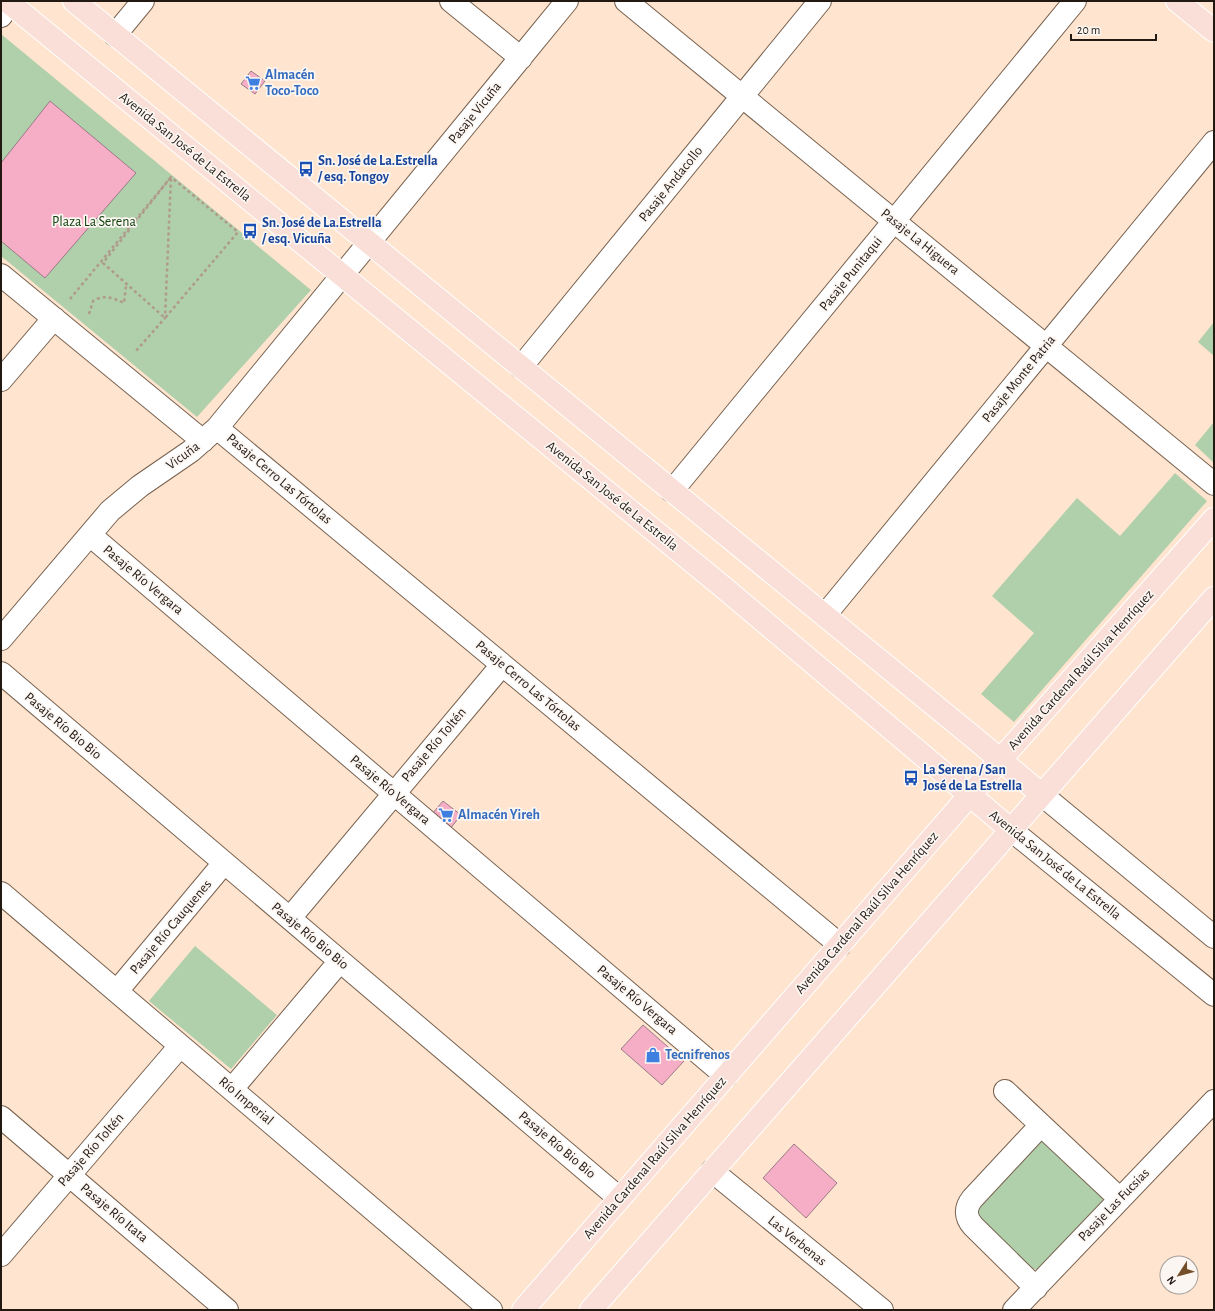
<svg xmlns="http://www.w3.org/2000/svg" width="1215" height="1311" font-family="'Alegreya Sans',sans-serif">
<rect width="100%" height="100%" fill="#ffe5cf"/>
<path fill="#b0cfab" d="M1,34L311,290L197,417L1,256Z
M1214,322V356L1198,342Z
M1214,422V463L1195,445Z
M1175,473L1207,501L1014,722L981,694L1034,633L992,596L1077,498L1120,536Z
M195,946L277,1015L231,1069L149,1001Z
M1048,1140L1104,1199L1038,1269H1028L976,1217L975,1204L1034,1142Z"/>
<path fill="#f6adc6" stroke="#9a7b85" d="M251,71L265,81L255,94L241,84Z
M50,101L136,173L45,278L1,241V163Z
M443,801L461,815L450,829L432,814Z
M643,1025L684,1061L662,1085L621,1049Z
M794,1144L837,1183L806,1218L763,1178Z"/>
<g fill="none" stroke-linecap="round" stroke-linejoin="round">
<g stroke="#786250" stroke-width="24">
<path id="minor" d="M451,1L521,58
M626,1L1214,484
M1,16L10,4
M115,35L143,1
M1,275L203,441
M521,367L820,1
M1,380L54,318
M217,428L840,945
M672,491L1075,1
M90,535L726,1076
M825,615L1214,142
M1,639L110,511L140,486L191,451L217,428L567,1
M1,673L619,1198
M1041,794L1214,937
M1010,829L1214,995
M1,893L491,1310
M290,918L502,665
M117,991L224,863
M232,1089L340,961
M1005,1091L1120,1199
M1,1117L227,1310
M712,1171L882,1310
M1,1255L180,1046
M1036,1288L973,1226C965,1217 965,1208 972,1199L1041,1125
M1014,1310L1214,1101"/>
</g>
<g stroke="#fff" stroke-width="24">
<path id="major" d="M7,1L723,587L1010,829
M74,1L973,737L1041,794
M1177,1L1214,31
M523,1310L1001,759L1214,519
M591,1310L1214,598"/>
</g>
<path stroke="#af9b8a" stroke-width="2.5" stroke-dasharray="3 3" stroke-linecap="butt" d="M70,299L171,177L238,232L165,318L103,263L171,177L165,318L135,352
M89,314L93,301C104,294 113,298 124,303L126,286"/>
<use href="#minor" stroke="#fff" stroke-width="22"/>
<use href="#major" stroke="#f9dfd7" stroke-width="22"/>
</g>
<defs>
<g id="supermarket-bare" transform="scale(1.2)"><path d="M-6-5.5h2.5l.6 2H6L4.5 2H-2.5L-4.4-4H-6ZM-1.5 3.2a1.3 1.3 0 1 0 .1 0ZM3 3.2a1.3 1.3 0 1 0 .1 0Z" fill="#3f7fe0" stroke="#fbf6f2" stroke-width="2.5" paint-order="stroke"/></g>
<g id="bus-bare" transform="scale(1.2)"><path d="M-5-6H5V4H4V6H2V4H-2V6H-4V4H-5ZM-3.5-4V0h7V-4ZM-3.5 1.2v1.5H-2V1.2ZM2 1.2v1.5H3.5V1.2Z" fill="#1a4fb4" stroke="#fbf6f2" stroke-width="2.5" paint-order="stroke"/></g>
<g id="shop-bare" transform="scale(1.2)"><path d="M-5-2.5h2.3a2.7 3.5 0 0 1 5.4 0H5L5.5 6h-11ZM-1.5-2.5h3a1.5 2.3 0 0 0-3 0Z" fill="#3f7fe0" stroke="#fbf6f2" stroke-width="2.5" paint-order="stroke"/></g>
</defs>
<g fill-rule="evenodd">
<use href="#supermarket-bare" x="253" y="83"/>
<use href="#bus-bare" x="306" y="169"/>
<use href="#bus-bare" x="250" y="231"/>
<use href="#bus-bare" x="911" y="778"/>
<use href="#supermarket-bare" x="446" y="815"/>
<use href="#shop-bare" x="653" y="1055"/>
</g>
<g text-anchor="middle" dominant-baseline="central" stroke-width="3.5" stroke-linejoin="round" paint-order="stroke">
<g font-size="14" font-weight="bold" fill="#366cbe" stroke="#fbf6f2" text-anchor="start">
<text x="265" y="75">Almacén<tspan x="265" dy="16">Toco-Toco</tspan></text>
<text x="458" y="815">Almacén Yireh</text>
<text x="665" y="1055">Tecnifrenos</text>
</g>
<g font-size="14" fill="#221912" stroke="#fbf6f2">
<text transform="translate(475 113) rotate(-51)">Pasaje Vicuña</text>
<text transform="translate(185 147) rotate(39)">Avenida San José de La Estrella</text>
<text transform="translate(671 184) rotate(-51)">Pasaje Andacollo</text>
<text transform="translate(920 242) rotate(39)">Pasaje La Higuera</text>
<text transform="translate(851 274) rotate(-51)">Pasaje Punitaqui</text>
<text transform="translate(1019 379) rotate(-51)">Pasaje Monte Patria</text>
<text transform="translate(183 456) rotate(-36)">Vicuña</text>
<text transform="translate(279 479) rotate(40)">Pasaje Cerro Las Tórtolas</text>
<text transform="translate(612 496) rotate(39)">Avenida San José de La Estrella</text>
<text transform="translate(143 580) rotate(40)">Pasaje Río Vergara</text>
<text transform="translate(1081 670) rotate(-48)">Avenida Cardenal Raúl Silva Henríquez</text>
<text transform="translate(528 686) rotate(40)">Pasaje Cerro Las Tórtolas</text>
<text transform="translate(63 726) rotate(40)">Pasaje Río Bio Bio</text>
<text transform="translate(434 745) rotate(-50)">Pasaje Río Toltén</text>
<text transform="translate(390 790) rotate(40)">Pasaje Río Vergara</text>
<text transform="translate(1055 865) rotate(39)">Avenida San José de La Estrella</text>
<text transform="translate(867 913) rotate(-49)">Avenida Cardenal Raúl Silva Henríquez</text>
<text transform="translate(171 927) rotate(-50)">Pasaje Río Cauquenes</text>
<text transform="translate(310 936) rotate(40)">Pasaje Río Bio Bio</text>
<text transform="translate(637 1000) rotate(40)">Pasaje Río Vergara</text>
<text transform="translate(246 1101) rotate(40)">Río Imperial</text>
<text transform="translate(557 1145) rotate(40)">Pasaje Río Bio Bio</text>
<text transform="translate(91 1150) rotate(-49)">Pasaje Río Toltén</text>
<text transform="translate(655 1158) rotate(-49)">Avenida Cardenal Raúl Silva Henríquez</text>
<text transform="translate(1114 1205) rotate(-46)">Pasaje Las Fucsias</text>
<text transform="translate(114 1213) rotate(40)">Pasaje Río Itata</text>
<text transform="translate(797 1241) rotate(39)">Las Verbenas</text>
</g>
<g font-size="14" font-weight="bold" fill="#164399" stroke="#fbf6f2" text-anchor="start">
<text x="318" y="161">Sn. José de La.Estrella<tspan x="318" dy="16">/ esq. Tongoy</tspan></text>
<text x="262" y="223">Sn. José de La.Estrella<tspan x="262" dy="16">/ esq. Vicuña</tspan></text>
<text x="923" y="770">La Serena / San<tspan x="923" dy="16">José de La Estrella</tspan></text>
</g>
<g font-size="14" fill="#12420d" stroke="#fbf6f2">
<text x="94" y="222">Plaza La Serena</text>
</g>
</g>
<rect width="1215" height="1311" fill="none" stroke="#221912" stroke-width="4"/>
<g transform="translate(1179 1275) rotate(234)"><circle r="19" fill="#fbf6f2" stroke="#a49e98"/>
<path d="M0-3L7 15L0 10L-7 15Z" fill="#744e2a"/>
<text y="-6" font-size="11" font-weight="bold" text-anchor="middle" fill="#221912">N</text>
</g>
<path d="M1071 34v6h85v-6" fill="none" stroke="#221912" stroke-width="2"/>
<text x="1077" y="34" font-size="12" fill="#221912" stroke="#fbf6f2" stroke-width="3" paint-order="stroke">20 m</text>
</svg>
